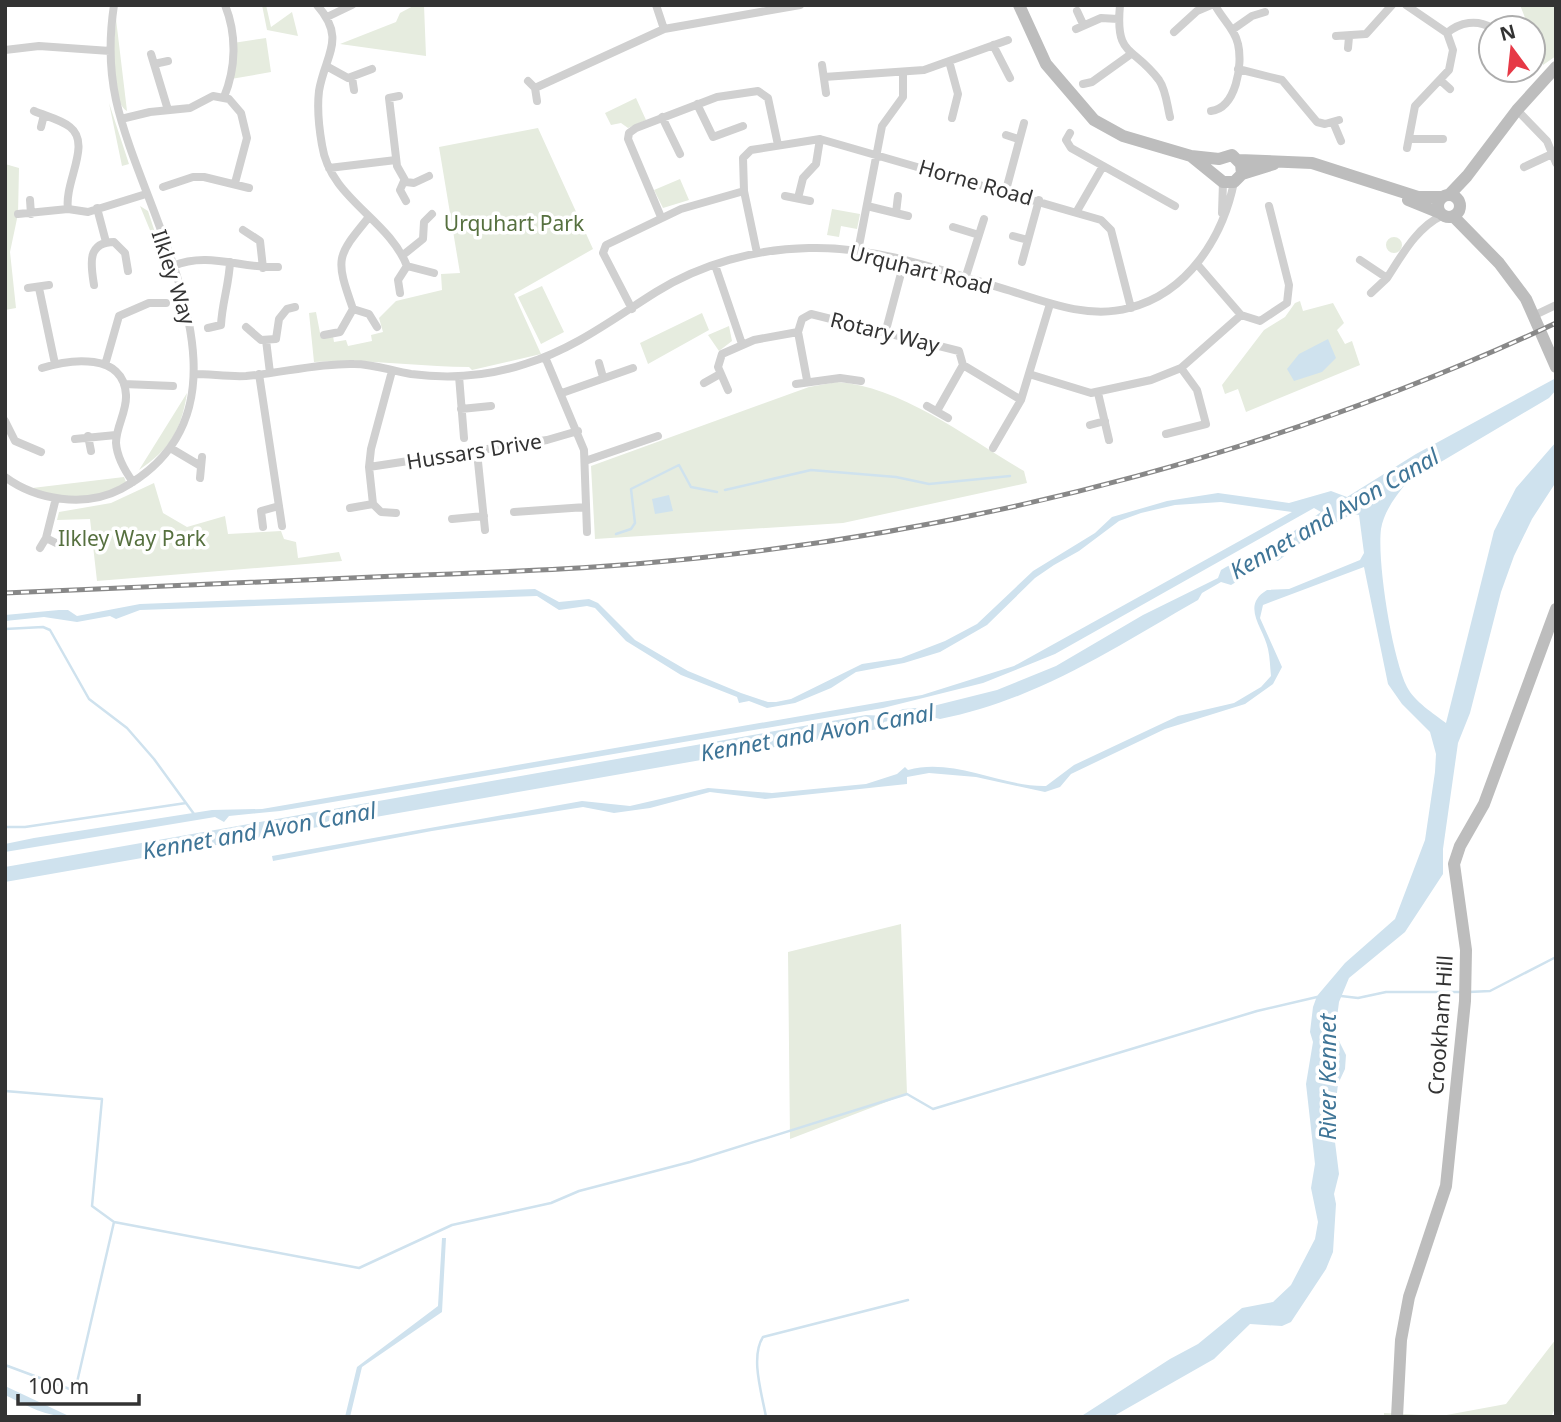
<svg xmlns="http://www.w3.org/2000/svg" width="1561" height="1422" font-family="'Noto Sans',sans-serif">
<rect width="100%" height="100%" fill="#fff"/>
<path fill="#e6ecdf" d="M262,5H266L271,27L292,12L298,36L267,30Z
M415,5H424L426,56L340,44L396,22L400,13Z
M1520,5H1556V56L1543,65L1533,39V28H1529Z
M116,19L127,111C109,100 114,39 116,19Z
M266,38L271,72L231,79L233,43Z
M636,98L646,120L628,128L621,123L611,125L605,113Z
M109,103L129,164L122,166Z
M538,128L593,249L514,294L541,354L472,370L469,367C417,367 366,358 314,362L309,313L316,312L321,338L333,336L334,342L346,340L348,346L372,341L371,335L383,332L379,318L396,301L442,290L441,274L460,273L439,147Z
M5,164L19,168L18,214L10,252L16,308L5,310Z
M680,179L689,200L663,208L654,190Z
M140,206L148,211L167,269L158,251L154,250L152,235Z
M832,209L860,214L857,229L841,226L839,237L827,235Z
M1386 245a8 8 0 1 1 16 0a8 8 0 1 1-16 0Z
M542,286L564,332L541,344L518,297Z
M1300,301L1303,311L1333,303L1344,323L1337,330L1345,344L1352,341L1360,365L1246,412L1238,389L1225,394L1222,385L1264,330L1285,317L1295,303Z
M702,313L709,330L648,364L640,343Z
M729,326L732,341L719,351L708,335Z
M837,382C901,386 969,439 1024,471L1027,483L843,523L595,539L591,466L809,387Z
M187,393C181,431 170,449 139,470Z
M124,477L126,482C101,508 55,495 24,489Z
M154,483L163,513L187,527L225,516L228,534L281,531L284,539L296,542L298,558L339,552L342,561L97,581L90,519L57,520L59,512L111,503Z
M901,924L907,1094L790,1139L788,952Z
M1556,1339V1406L1551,1417H1384V1413L1441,1416L1506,1404Z"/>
<path fill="#cfe2ee" d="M1328,339L1336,358L1322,372L1294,381L1287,369L1299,354Z
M1556,378V390L1549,398L1407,482C1396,496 1384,511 1381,529C1377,562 1392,657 1407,687C1414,701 1434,714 1446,723L1494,531L1516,488L1556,442V482L1532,519L1514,556L1501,592L1470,713L1458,743L1443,849V874L1405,932L1349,978L1339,1002L1335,1033L1346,1055L1345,1069L1338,1084L1333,1126L1339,1174L1334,1194L1336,1204L1333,1252L1326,1269L1291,1322L1282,1326L1250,1324L1214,1359L1112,1417H1080L1170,1359L1198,1344L1242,1308L1273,1302L1291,1285L1315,1239L1318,1222L1311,1188L1315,1164L1306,1084L1313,1042L1310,1032L1313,1007L1317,996L1345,963L1395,919L1425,840L1435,772L1436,754L1430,732L1402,704L1388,684L1364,567L1263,605L1260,618L1282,667L1273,684L1245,704L1165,729L1071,774L1060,787L1045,792L976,777L929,773L907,777V784L765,799L710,792L650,808L614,813L583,807L432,831L273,861L272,856L582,801L630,806L708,788L772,793L866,784L897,774L905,767L908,770C954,757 1001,787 1046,786L1074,765L1178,716L1234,703L1261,687L1271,676C1270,667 1270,658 1268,649C1264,628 1240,606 1267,590L1289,589L1360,560L1364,553L1359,515L1352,514L1303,541L1278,561L1263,557L1251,565L1250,574L1231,585L1221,582L1202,593L1198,600C1114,648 1037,700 940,719L932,717L908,722L901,718L884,722L878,729L5,882V867L866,715L887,716L903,709L929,707L997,690L1056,666L1143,615L1218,578L1221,570C1235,561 1244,562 1256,556C1278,544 1300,526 1321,512L1314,508L1055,654L983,683L883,708L280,811L229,816L224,822L215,817L5,852V844L34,838L212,810L262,809L922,695L1014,666L1292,512L1221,502L1175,505L1141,513L1119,521L1079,551L1054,565L1035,578L987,625L940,652L904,663L856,672L831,688L795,703L767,708L749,701L739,703L737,697L681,675L626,641L595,608L587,606L559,610L537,596L140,610L116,619L110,616L77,622L44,617L5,621V615L59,610H68L77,616L140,604L535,589L559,602L589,599L598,603L635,640L688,671L741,693L768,702H776L791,699L862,664L901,658L945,641L977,624L1033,571L1095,533L1112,517L1167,501L1218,493L1289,503L1331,491L1347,497L1416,454Z
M669,495L673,511L655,514L652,499Z
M442,1238H446L442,1312L362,1367L350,1417H345L357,1367L438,1306Z
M5,1386L71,1417C47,1417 27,1406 5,1395Z"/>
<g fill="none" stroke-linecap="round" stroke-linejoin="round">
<path stroke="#cfe2ee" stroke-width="2.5" d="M725,490L811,470L896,477L929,484L1010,476
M616,534L631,529L635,523L631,489L679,465L691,487L717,492
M5,629L43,627L50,630L89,699L127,728L154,759L194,814
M5,827H25L186,803
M1469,992L1490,991L1556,957
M1341,996L1358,998L1386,992H1459
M5,1091L102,1099L92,1206L114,1222L359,1268L452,1225L551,1203L579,1191L690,1162L907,1094L933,1109L1257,1011L1317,997
M5,1365L75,1391L114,1222
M766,1417C762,1394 750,1357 763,1337L908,1300"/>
<path stroke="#d0d0d0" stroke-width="8" d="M317,5C347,39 325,55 319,91C317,108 319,128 322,145C330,199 388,218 407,266L434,273
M656,5L664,29
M1120,5C1115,58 1133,45 1159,80C1166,90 1167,105 1170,117
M1406,5L1447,33L1453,50L1449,70L1415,106L1407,148
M1077,11L1083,24
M327,17L352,5
M1076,29L1101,18L1118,19
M1232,30L1252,16L1265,12
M1174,32L1197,11L1211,5
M1447,33C1460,22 1477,19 1492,28
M1336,36L1366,34L1392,5
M993,45L1010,78
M1486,46L1491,38
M1348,48L1349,37
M5,50L39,46L110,51
M151,54L168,110
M949,61L958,94L952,118
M154,64L168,61
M822,65L826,93
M328,67L348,78L372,69
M1238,69L1282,80L1317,122L1325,124L1339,120
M352,77L354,90
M824,77L924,70L1008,40
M1440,80L1450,89
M528,81L535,88L537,101
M1083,84L1092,82L1131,54
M535,88L664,29L800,5
M399,96L389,98L397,166L406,182L414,183L429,176
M224,97C236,68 237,35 225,5
M697,104L713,137L743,126
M1517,110L1547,141L1556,163
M34,111C45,116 60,119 70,127C92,144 64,182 68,209
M1211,111C1236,108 1243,65 1238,44C1235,29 1222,19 1215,5
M662,117L680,154
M121,119L150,112L190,108L213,96L229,99L241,113L247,138L235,183
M1333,122L1341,141
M41,127L44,115
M1070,133L1066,140L1071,148L1175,206
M1006,135L1018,139
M1410,139H1443
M1524,167L1552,154
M329,168L396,160
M404,181L400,190L406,201
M163,187L193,177H204L249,188
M1006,190L1024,123
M785,196L810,201
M798,198L803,178L816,164L820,139
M30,200L31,214
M867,206L908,216
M97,208L106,242
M1077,211L1103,166
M896,213L898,196
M1222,213L1223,182
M18,214L68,209L88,212L146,194
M369,217C336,257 335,258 353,309L369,314L377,327
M661,217L628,139L629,133L636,128L717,97L758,91L768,98L778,145
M953,227L979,235
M243,230L260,241L263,268
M1013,236L1028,240
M858,251L882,126L903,97V74
M757,253L744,191L743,158L751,150L820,139L1101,220L1111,230L1131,308
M403,255L423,239L424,222L432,214
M1360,260L1387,278C1402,255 1417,227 1443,215
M1022,262L1039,200
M1197,264L1241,315L1260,321L1287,303L1289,285L1269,206
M715,265L742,344
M173,266C208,251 242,269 278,267
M965,279L984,219
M94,285C91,266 86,242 114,242L125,253L128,271
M28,288L49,285
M39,288L55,364
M400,293L398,280L407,266
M1371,293L1387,278
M632,309L603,253L606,245L681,209L744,191
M1535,315L1556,305
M246,327L261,340L276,339L279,319L287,309L295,307
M208,328L221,325C222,303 229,285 230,262
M886,330L904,262
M798,332L807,380
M324,335L340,332L353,309
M266,340L270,373
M545,357L584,450L587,532
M599,363L603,377
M105,365L119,316L149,303H166
M42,368C70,359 124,352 126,395C127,412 116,426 116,443C117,456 125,471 133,482
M392,371L371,449L369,467L373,504L381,512L396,513
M194,374C211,374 229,377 246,376C282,373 318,363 354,364C374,364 392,371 411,374C449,379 489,376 525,364C574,349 613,319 656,292C701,264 755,249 809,248C877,246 947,272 1011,291C1048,303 1090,319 1129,308C1188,293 1223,237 1234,182
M259,374L282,526
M1029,374L1091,393L1151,380L1181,368L1241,315
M459,376L464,438
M704,383L720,374
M124,384L173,386
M796,384L840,378L861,381
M728,390L718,367L722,354L754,340L798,332L802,319L811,314L959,351L963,365L1021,400
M562,393L633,368
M1098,393L1109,440
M927,406L948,418
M461,409L491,406
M937,411L963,365
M5,421L15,441L41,452
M1090,425L1105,421
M1166,434L1206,424L1197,390L1181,368
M88,436L91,451
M75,439L116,435
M993,448L1021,400L1050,304
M172,449L199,465
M477,452L485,530
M585,461L658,436
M369,467L547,440L578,431
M5,477C36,500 85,508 121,489C274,406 142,218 116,100C109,68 109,38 114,5
M200,478L202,457
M350,508L373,504
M514,512L586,507
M452,519L484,516
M263,527L261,511L279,506
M46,538L56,543
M40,548L46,538L56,498"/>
<path stroke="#bdbdbd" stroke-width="12" d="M1019,5L1046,64L1094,120L1123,136L1191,156L1219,159L1232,155L1241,164L1242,174L1234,182H1223L1191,156
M1239,160L1312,163L1418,197H1441
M1242,174L1274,164
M1438 206a11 11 0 1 1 22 0a11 11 0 1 1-22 0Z
M1449,195L1467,176L1517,110L1556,67
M1408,200L1440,213
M1453,216L1499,263L1526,299L1556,367
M1397,1417L1401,1340L1409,1297L1446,1186L1465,1001L1466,950L1454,864L1460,846L1484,804L1556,609"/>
<g stroke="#888" stroke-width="5">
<path id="rail" d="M5,593C135,587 266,582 396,576C497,572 598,569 698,558C993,527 1287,449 1556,323"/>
</g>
<use href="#rail" stroke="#fff" stroke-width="2.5" stroke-dasharray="8" stroke-linecap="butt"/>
</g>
<g text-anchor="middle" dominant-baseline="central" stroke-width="7" stroke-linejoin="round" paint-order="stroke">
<g font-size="21" fill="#333" stroke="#fff">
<text transform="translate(976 182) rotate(16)">Horne Road</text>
<text transform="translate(921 269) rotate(14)">Urquhart Road</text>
<text transform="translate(174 277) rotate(72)">Ilkley Way</text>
<text transform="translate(885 332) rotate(14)">Rotary Way</text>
<text transform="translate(474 451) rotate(-9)">Hussars Drive</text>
<text transform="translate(1440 1025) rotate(-86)">Crookham Hill</text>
</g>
<g font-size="21" fill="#56703f" stroke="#fff">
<text x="514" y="223">Urquhart Park</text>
<text x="132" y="538">Ilkley Way Park</text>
</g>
<g font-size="23" font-style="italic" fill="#3f7597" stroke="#fff">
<text transform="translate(1334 513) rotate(-30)">Kennet and Avon Canal</text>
<text transform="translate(817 732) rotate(-10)">Kennet and Avon Canal</text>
<text transform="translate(259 830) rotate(-10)">Kennet and Avon Canal</text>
<text transform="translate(1327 1077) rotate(-90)">River Kennet</text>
</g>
</g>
<rect width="1561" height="1422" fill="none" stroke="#333333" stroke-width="14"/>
<g transform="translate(1512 49) rotate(345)"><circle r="33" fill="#ffffff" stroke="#adadad" stroke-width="2"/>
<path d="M0-5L12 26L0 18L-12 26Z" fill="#e63946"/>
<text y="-10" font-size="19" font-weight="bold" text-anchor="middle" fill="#333333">N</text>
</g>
<path d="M18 1394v10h121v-10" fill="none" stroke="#333333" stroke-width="3.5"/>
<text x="28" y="1394" font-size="21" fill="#333333" stroke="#ffffff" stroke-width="5" paint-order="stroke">100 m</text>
</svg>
